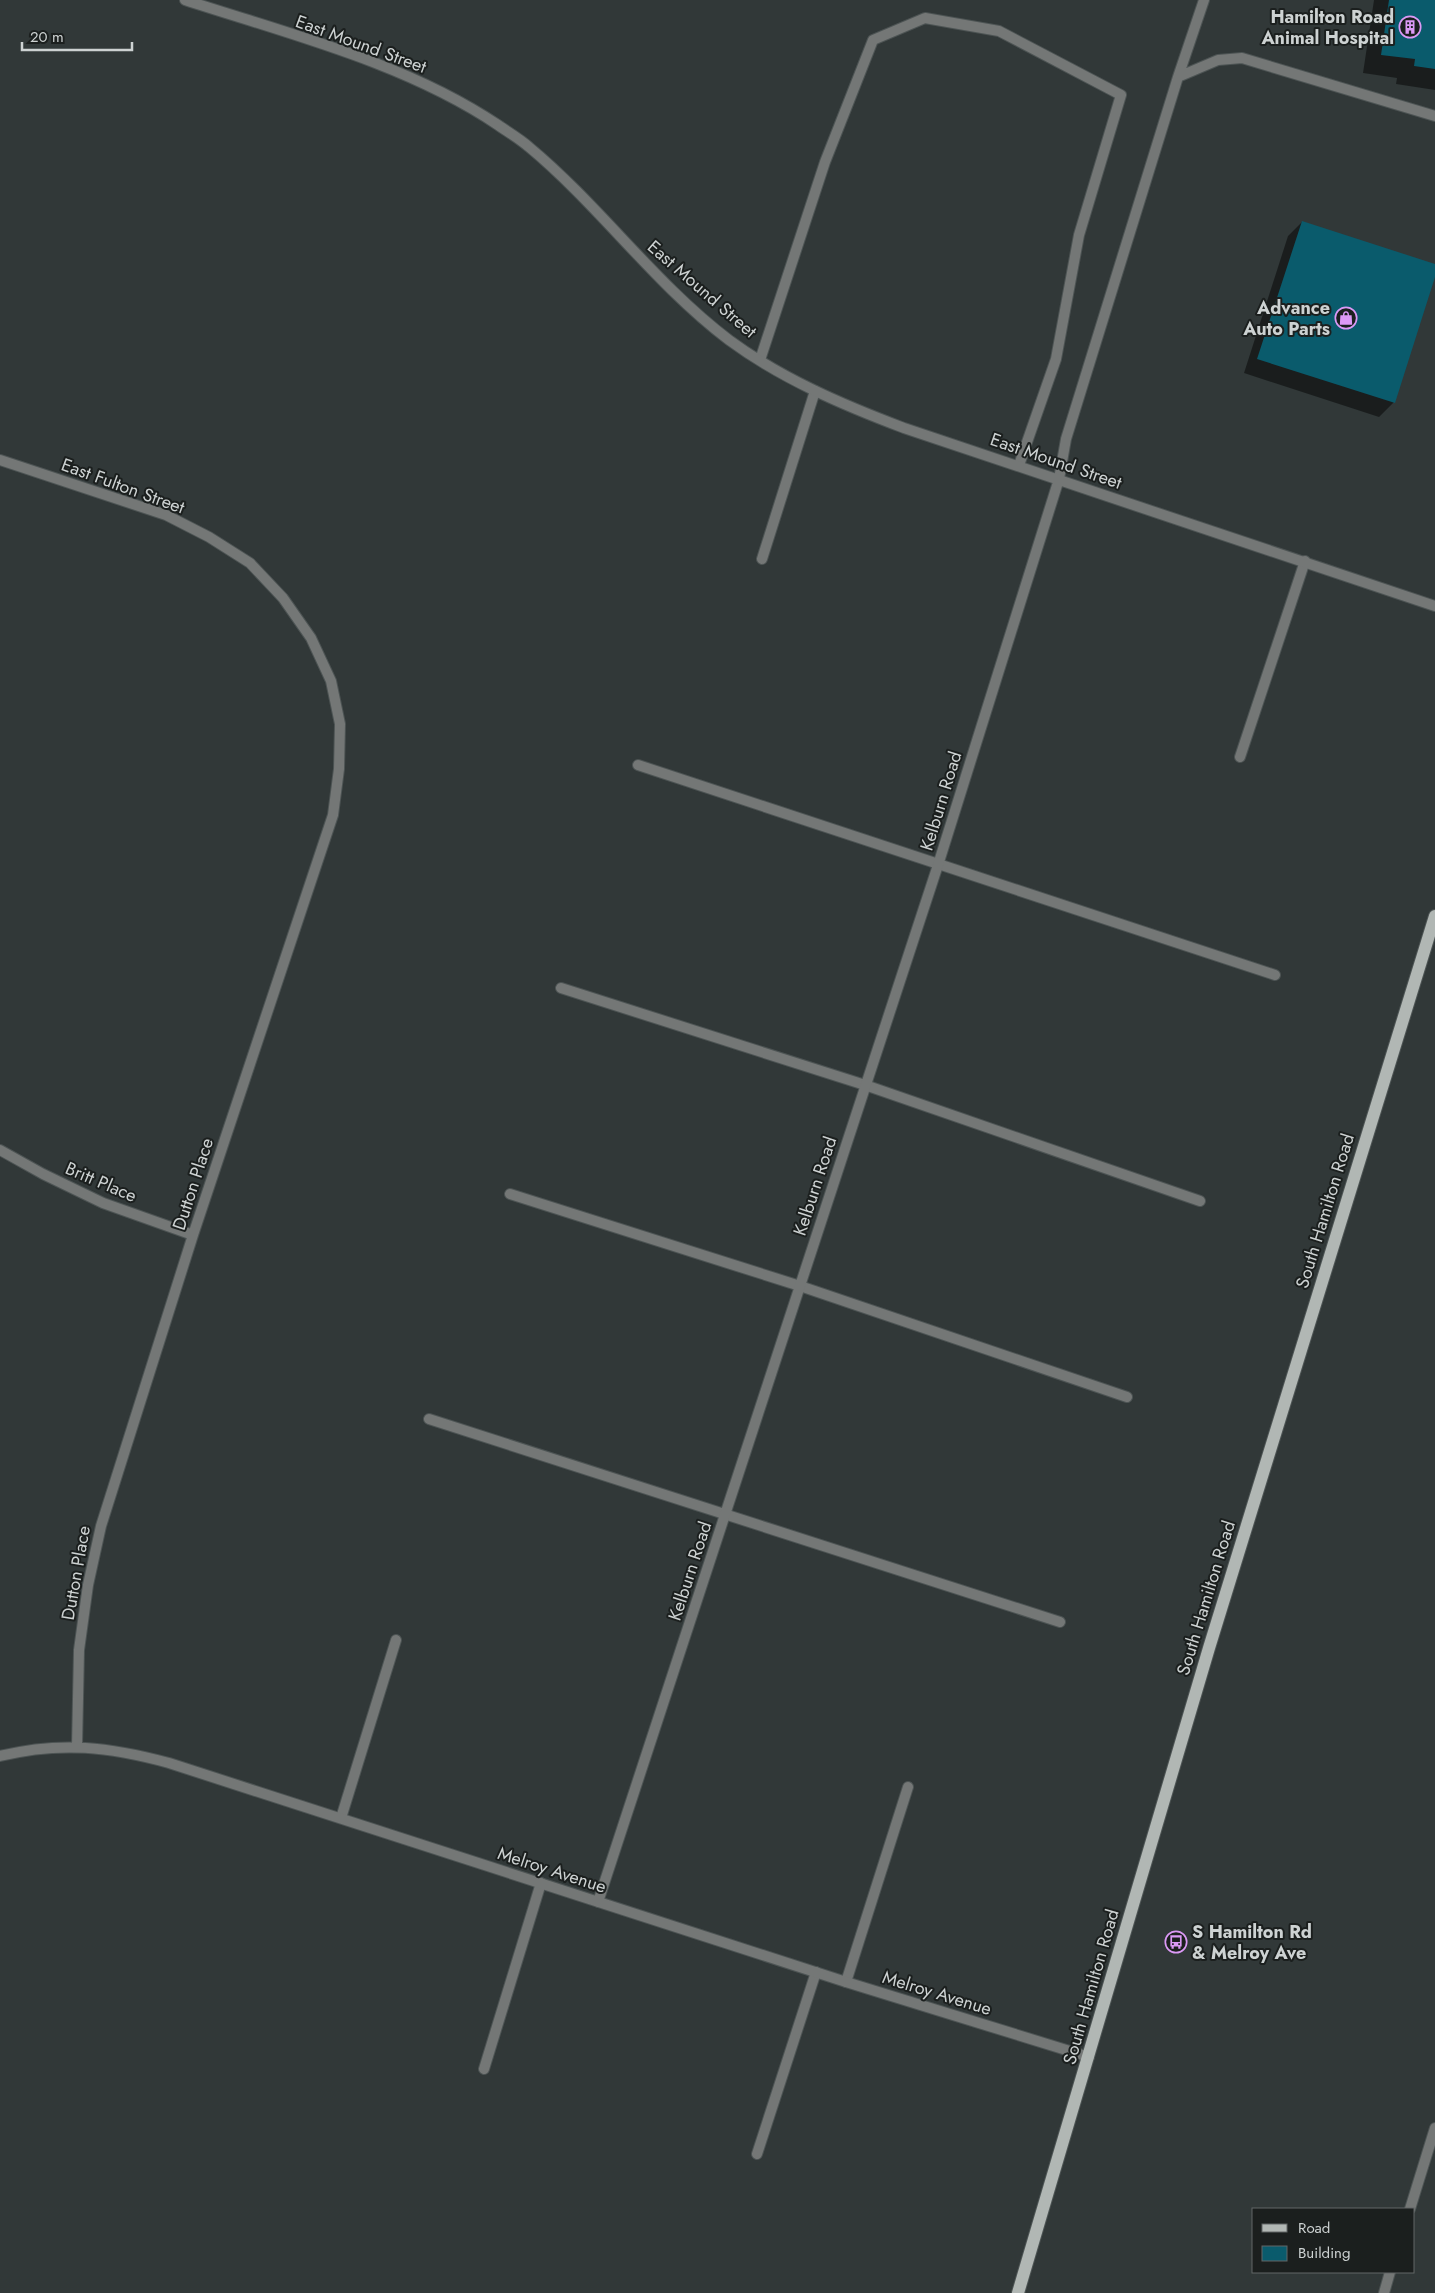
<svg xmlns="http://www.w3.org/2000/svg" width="1435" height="2293" font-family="Jost,sans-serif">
<rect width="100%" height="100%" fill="#313838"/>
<path fill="#0007" d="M1374,0H1435V90L1396,84L1397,78L1363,73Z
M1302,222L1435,265V273L1394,402L1379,417L1244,373L1288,236Z"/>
<path fill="#0a5b6c" d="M1389,0H1435V69L1414,66L1415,59L1381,55Z
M1302,221L1435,264V277L1395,403L1257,359Z"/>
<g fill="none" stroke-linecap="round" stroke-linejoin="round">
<g stroke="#4d5454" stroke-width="12">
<path id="lane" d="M1178,77L1204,0
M760,360L825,162L873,40L925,18L999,31L1121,95L1079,235L1056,359L1019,465
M1059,479L1066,439L1178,77L1218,60L1242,58L1435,116
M762,559L815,391
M1240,757L1305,561
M638,765L1275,975
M561,988L865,1085L1200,1201
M510,1194L800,1286L1127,1397
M429,1419L1060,1622
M341,1818L396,1640
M846,1982L908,1787
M484,2069L541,1883
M757,2154L816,1972"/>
</g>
<g stroke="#4d5454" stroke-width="12">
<path id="street" d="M185,0C289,34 406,63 498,125C508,132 520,139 529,147C600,206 655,284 729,340C782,379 843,405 904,428L1435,606
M0,460L166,515L209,537L250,563L283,598L311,638L331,681L340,724L339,769L333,815L193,1235L101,1526L88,1585L79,1650L77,1747
M0,1150L43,1174L103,1203L193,1235
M0,1756C61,1741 110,1747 169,1763L846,1982L1089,2057
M598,1902L938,865L1059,479
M1410,2209L1435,2128
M1384,2293L1390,2272"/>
</g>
<g stroke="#4d5454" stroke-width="14">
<path id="primary" d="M1018,2293L1209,1648L1435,916"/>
</g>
<use href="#lane" stroke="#747776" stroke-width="10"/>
<use href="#street" stroke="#747776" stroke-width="10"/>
<use href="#primary" stroke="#b1b7b4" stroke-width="12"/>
</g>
<defs>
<g id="building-ring" transform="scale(1.125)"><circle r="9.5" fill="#1b1f1e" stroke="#db99f5" stroke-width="1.5"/><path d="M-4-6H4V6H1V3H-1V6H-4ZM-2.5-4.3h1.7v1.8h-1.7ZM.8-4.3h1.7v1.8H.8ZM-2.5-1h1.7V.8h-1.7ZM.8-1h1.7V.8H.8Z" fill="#db99f5"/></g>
<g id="shop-ring" transform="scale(1.125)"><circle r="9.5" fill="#1b1f1e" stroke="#db99f5" stroke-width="1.5"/><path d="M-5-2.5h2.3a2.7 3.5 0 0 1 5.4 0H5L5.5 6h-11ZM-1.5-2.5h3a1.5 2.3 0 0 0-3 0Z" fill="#db99f5"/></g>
<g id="bus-ring" transform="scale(1.125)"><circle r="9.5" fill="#1b1f1e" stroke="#db99f5" stroke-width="1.5"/><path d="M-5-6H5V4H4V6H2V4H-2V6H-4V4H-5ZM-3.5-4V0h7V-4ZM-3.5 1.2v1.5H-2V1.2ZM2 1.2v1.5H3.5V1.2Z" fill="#db99f5"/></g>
</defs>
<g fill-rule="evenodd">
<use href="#building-ring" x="1410" y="27"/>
<use href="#shop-ring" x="1346" y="318"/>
<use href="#bus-ring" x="1176" y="1942"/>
</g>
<g text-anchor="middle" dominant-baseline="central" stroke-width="4" stroke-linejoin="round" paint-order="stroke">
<g font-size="18" font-weight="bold" fill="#cdd2d2" stroke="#1b1f1e" text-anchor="end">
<text x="1394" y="17">Hamilton Road<tspan x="1394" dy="21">Animal Hospital</tspan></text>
<text x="1330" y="308">Advance<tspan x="1330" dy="21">Auto Parts</tspan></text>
<text x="1192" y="1932" text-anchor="start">S Hamilton Rd<tspan x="1192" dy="21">&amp; Melroy Ave</tspan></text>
</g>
<g font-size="18" fill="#cdd2d2" stroke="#1b1f1e">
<text transform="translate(361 44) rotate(20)">East Mound Street</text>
<text transform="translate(702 289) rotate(41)">East Mound Street</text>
<text transform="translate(1056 461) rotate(19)">East Mound Street</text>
<text transform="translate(123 486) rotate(20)">East Fulton Street</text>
<text transform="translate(941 801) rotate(-73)">Kelburn Road</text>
<text transform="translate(101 1182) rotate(23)">Britt Place</text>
<text transform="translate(193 1184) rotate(-72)">Dutton Place</text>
<text transform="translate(815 1186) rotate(-72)">Kelburn Road</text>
<text transform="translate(1325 1211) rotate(-73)">South Hamilton Road</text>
<text transform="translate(690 1571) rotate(-72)">Kelburn Road</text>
<text transform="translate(76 1573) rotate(-80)">Dutton Place</text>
<text transform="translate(1206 1598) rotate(-73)">South Hamilton Road</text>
<text transform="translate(552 1870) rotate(18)">Melroy Avenue</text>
<text transform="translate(1091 1987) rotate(-74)">South Hamilton Road</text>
<text transform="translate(937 1993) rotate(17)">Melroy Avenue</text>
</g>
</g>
<rect x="1252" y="2208" width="162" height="65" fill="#1b1f1e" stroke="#626766"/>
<rect x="1262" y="2224" width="25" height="8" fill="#b1b7b4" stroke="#626766"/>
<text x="1298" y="2233" font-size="15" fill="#cdd2d2">Road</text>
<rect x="1262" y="2246" width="25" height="15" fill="#0a5b6c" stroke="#626766"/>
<text x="1298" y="2258" font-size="15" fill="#cdd2d2">Building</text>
<path d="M22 42v8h110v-8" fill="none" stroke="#cdd2d2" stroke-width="2.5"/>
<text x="30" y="42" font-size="15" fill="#cdd2d2" stroke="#1b1f1e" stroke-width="4" paint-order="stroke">20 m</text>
</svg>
